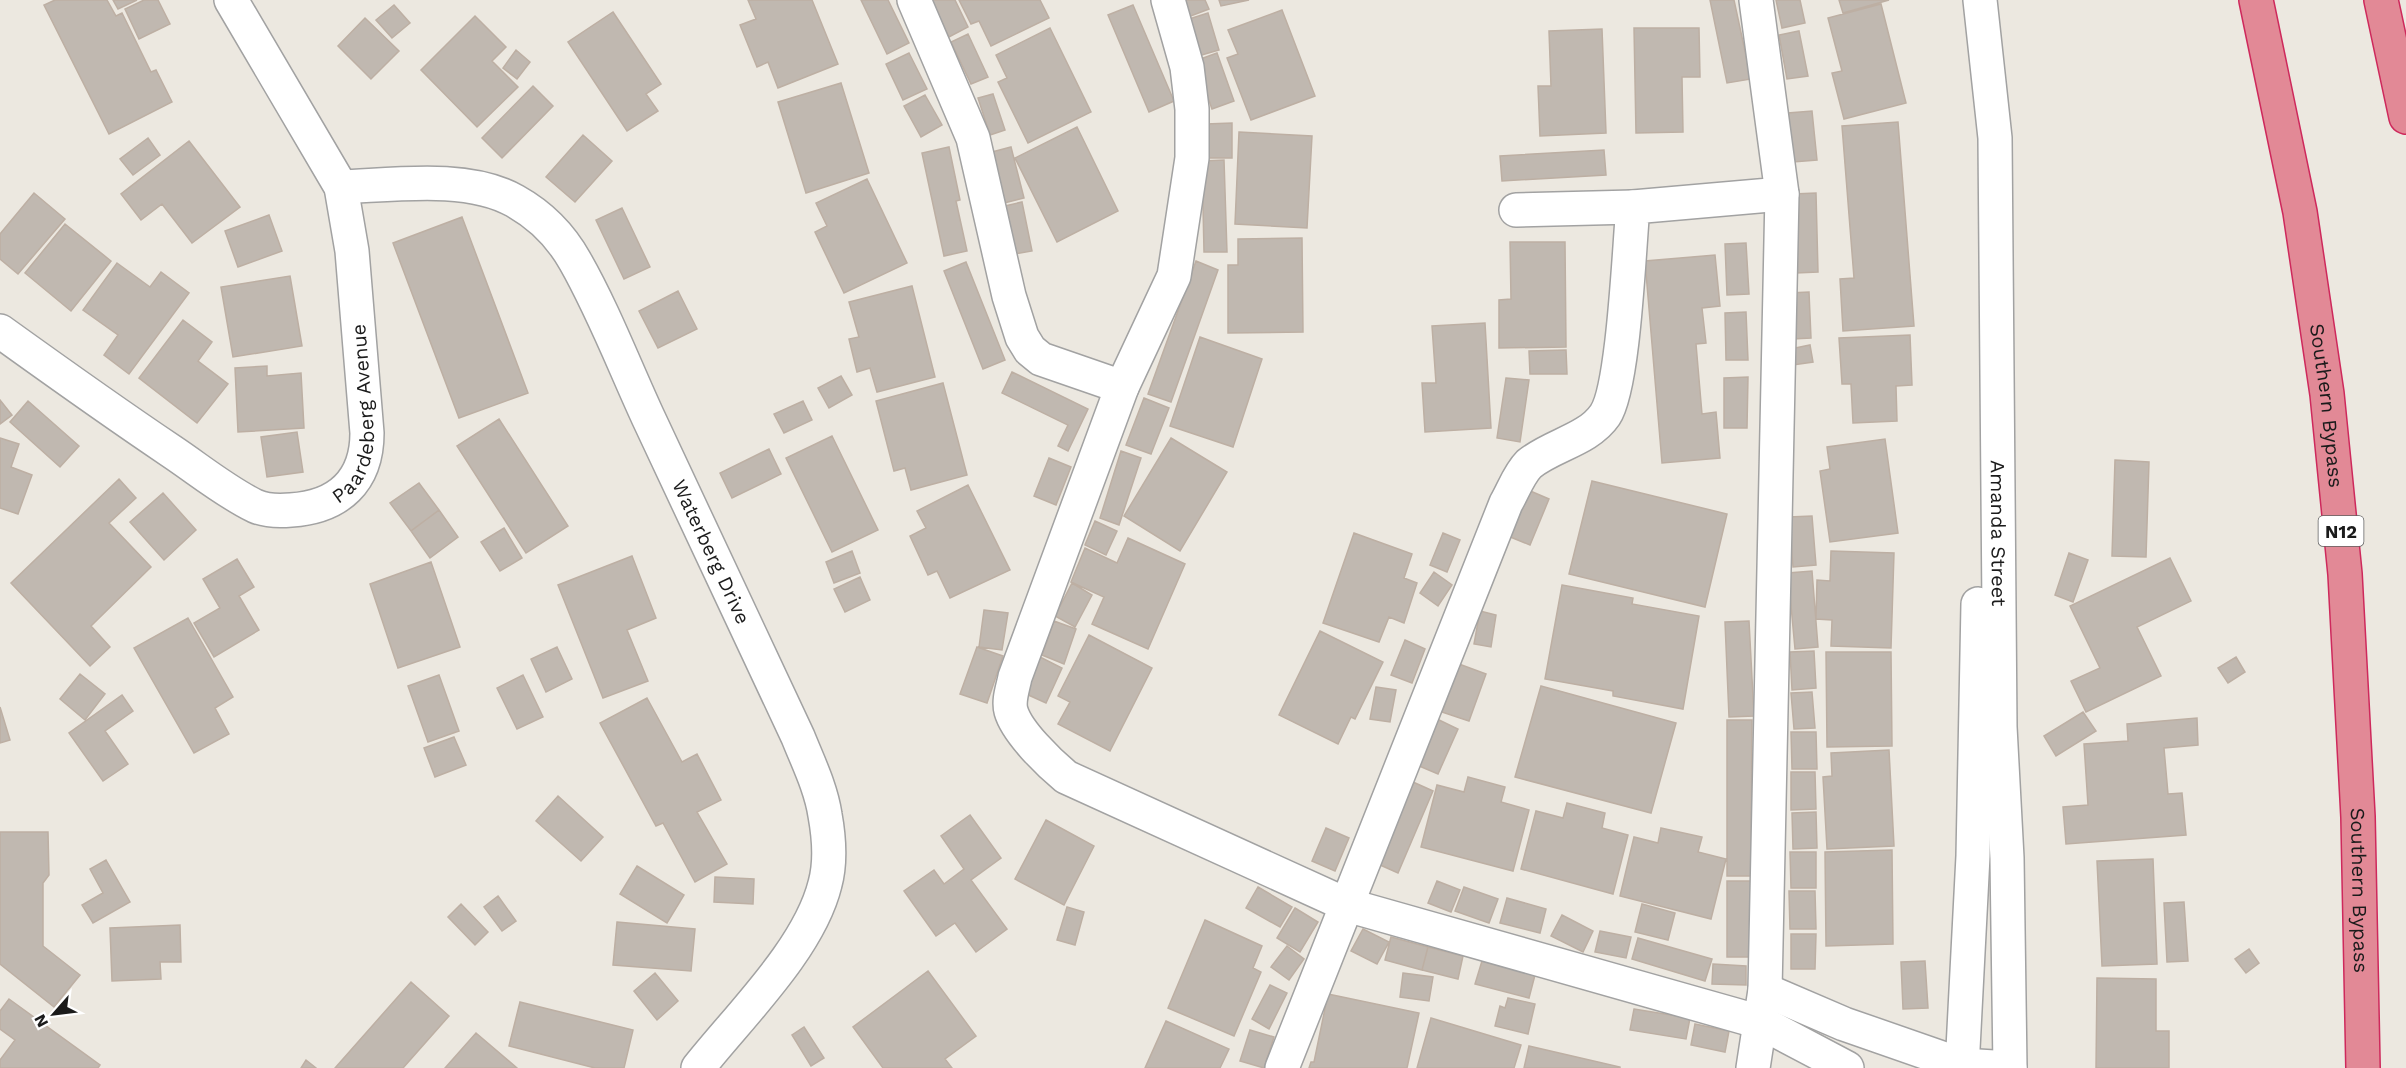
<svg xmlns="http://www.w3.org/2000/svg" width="2406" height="1068" font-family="'Work Sans',sans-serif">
<rect width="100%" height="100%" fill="#ece8e0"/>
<path fill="#c0b8b0" stroke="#bdafa3" stroke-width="1.5" d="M55,0H107L116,16L122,13L151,72L156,70L172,102L109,134L44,5Z
M113,0H137L118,9Z
M144,0H158L170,24L139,39L125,9Z
M748,0H812L838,64L778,88L768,62L757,67L740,25L756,19Z
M861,0H888L909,43L887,54Z
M931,0H955L968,27L949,37Z
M959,0H1040L1049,18L991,46L979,21L971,24Z
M1182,0H1205L1209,9L1188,17Z
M1219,0H1249L1221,6Z
M1710,0H1734L1751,79L1727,83Z
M1776,0H1800L1805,23L1782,28Z
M1839,0H1889L1843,13Z
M1881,4L1906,103L1844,119L1832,73L1842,71L1828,18Z
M394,5L410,23L392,38L376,20Z
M1133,5L1174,101L1149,112L1108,15Z
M1282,10L1315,96L1251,120L1227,58L1238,54L1228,30Z
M613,12L661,84L646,94L658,111L627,131L568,42Z
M1208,13L1219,50L1198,56L1186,20Z
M475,16L506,47L492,61L518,87L477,127L421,70Z
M365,18L399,51L371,79L338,46Z
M1050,28L1091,112L1028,143L998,82L1007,78L996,55Z
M1634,28H1699L1700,77H1682L1683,132L1636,133Z
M1602,29L1606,133L1540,136L1538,86H1551L1549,31Z
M1799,31L1808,76L1787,79L1779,35Z
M968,34L988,77L971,84L951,42Z
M516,50L530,62L517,79L503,68Z
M909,53L927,89L903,100L886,64Z
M1217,53L1234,101L1212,109L1195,61Z
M841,83L869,173L806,193L778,102Z
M533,86L553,106L502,158L482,138Z
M993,94L1005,130L990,135L978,98Z
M925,95L942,125L921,137L904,106Z
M1812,111L1817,160L1793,162L1788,113Z
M1898,122L1914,326L1843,331L1840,279L1854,278L1842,126Z
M1232,123V158H1208L1206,124Z
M1077,127L1118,211L1057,242L1015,158Z
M1239,132L1312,136L1307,228L1235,224Z
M583,135L612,161L575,202L546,177Z
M148,138L160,155L133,175L120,159Z
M189,141L240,207L192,243L162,204L141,220L121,194Z
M949,147L960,200L956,201L967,251L944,256L922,153Z
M1011,147L1024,198L1000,204L988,153Z
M1604,150L1606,175L1502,181L1500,156Z
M1224,160L1227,252H1204L1202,161Z
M867,179L907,263L844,293L815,232L827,226L816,203Z
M34,193L65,219L18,274L0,259V234Z
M1816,193L1818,272L1796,273L1793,194Z
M1022,202L1032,251L1009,255L1000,207Z
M622,208L650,267L624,279L596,220Z
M269,215L282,251L238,267L225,231Z
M462,217L528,393L459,418L393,243Z
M65,224L111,261L71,311L25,273Z
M1302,238L1303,332L1228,333V265H1238V239Z
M1510,242H1565L1566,347L1499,348V300L1511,299Z
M1746,243L1749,294L1727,295L1725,244Z
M1715,255L1720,306L1702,308L1706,343L1696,344L1702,414L1716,412L1720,458L1662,463L1645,261Z
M1196,261L1218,270L1171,402L1148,394Z
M966,262L1005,360L983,369L944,271Z
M117,263L150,287L161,272L189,293L129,374L104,355L118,335L83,310Z
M290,276L302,346L233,357L221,287Z
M912,286L935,377L877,392L870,368L857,372L849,339L859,337L849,302Z
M678,291L697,329L658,348L639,311Z
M1809,292L1811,338L1792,339L1789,293Z
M1746,312L1748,360H1726L1725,313Z
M183,320L212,342L198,361L228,384L197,423L139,378Z
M1485,323L1491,428L1425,432L1422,383H1436L1432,326Z
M1910,335L1912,385L1896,386L1897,421L1853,423L1851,384H1842L1839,338Z
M1200,337L1262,359L1233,447L1170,426Z
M1810,345L1813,362L1793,365L1790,349Z
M1566,350L1567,374H1530L1529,351Z
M267,366V376L301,373L304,428L238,432L235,368Z
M1012,372L1088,409L1068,451L1058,446L1068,425L1002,393Z
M841,376L852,395L829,408L818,388Z
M1748,377L1747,428H1724V378Z
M1506,378L1529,380L1520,442L1497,438Z
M943,383L967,475L911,490L905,468L894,471L876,401Z
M1144,398L1169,408L1151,454L1126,445Z
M0,400L12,415L0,424Z
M28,401L79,446L60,467L10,422Z
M803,401L812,420L784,433L774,414Z
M499,419L568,526L526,553L457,446Z
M297,432L303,472L267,477L261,437Z
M832,436L878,530L832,552L786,458Z
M0,438L19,444L11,467L32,475L18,514L0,508Z
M1171,438L1227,472L1180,551L1124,516Z
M1885,439L1898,533L1830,542L1820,471L1830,469L1827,447Z
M769,449L781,474L732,498L720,473Z
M1121,451L1141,458L1119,525L1100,518Z
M1049,458L1071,467L1056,505L1034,496Z
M2115,460L2149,462L2146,557L2112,556Z
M119,479L136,498L109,523L151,567L91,626L110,647L90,666L11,583Z
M1592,481L1727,514L1705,607L1569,574Z
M419,483L439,510L411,531L390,503Z
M968,485L1010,570L950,598L937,571L928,575L910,536L926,528L917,511Z
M1528,490L1549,499L1530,545L1508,536Z
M163,493L196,530L164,560L130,522Z
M439,510L458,537L430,558L411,531Z
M1812,516L1816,565L1793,567L1789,517Z
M1095,521L1117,531L1106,555L1085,545Z
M504,528L522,558L500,571L481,542Z
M1354,533L1412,554L1404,578L1417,583L1404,623L1389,617L1379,642L1323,623Z
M1443,533L1460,540L1447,572L1430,565Z
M1128,538L1185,564L1148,649L1092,624L1104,597L1071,582L1085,548L1117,563Z
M852,551L860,573L834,583L826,562Z
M1831,551L1894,553L1891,648L1831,646L1832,620L1816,619L1817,580L1830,581Z
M2069,553L2088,560L2073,602L2055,595Z
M632,556L656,618L627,630L648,681L603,698L558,585Z
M2170,558L2191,601L2137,627L2161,676L2086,712L2071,681L2100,668L2070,606Z
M237,559L254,587L239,596L259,630L214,657L194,623L220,608L203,579Z
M431,562L460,647L398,668L370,584Z
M1812,571L1818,647L1795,649L1788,573Z
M1434,572L1452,585L1438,606L1420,593Z
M860,577L870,600L845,612L834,589Z
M1072,583L1092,595L1075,627L1055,616Z
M1562,585L1633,598L1632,604L1699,616L1683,709L1613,696V691L1545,679Z
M984,610L1008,613L1002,650L979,647Z
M1480,611L1496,615L1491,647L1474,644Z
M188,618L233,697L215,708L229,734L194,753L134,648Z
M1054,621L1076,629L1064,664L1042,655Z
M1749,621L1754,716L1729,717L1725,622Z
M1320,631L1383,662L1355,719L1351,717L1338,744L1279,715Z
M1089,635L1152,668L1110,751L1058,724L1070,702L1058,696Z
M1405,640L1425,649L1412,683L1391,675Z
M557,647L572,679L546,692L531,659Z
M977,647L1003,656L987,703L960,694Z
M1814,651L1816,688L1792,690L1790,652Z
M1826,652H1891L1892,746L1827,747Z
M1040,657L1062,668L1046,703L1024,693Z
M2236,657L2245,672L2228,683L2218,668Z
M1459,664L1486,674L1469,721L1442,712Z
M80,674L105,694L85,720L60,699Z
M439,675L459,731L428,742L408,686Z
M523,675L543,717L517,729L497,688Z
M1541,686L1676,723L1651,813L1515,777Z
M1376,687L1396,690L1390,722L1370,719Z
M1812,692L1815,728L1794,729L1791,693Z
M122,695L133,711L105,731L128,764L103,781L69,733Z
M647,698L682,762L697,754L721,800L697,812L727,864L695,882L663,823L656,826L600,723Z
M0,707L10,740L0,743Z
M2083,712L2096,731L2056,756L2044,736Z
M2197,718L2198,745L2164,748L2168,794L2182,793L2186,835L2066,844L2063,807L2088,805L2084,744L2128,741L2127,724Z
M1437,719L1458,729L1438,774L1417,765Z
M1727,720H1752L1751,876H1727Z
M1791,732H1816L1817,769H1792Z
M454,737L466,765L435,777L424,748Z
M1889,750L1894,846L1827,849L1823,777L1832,776L1831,753Z
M1791,772H1815L1816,809L1791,810Z
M1468,777L1505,787L1501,802L1529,810L1513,871L1421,847L1437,785L1464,792Z
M1413,782L1433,791L1398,873L1378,864Z
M558,796L603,837L581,861L536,821Z
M1567,803L1605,813L1602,828L1628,835L1613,894L1521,869L1536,811L1563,818Z
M1816,812L1817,848L1793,849L1792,813Z
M970,815L1001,858L971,880L1007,929L976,952L955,923L936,936L904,891L934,870L944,884L964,869L941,836Z
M1046,820L1094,846L1064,905L1015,879Z
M1326,828L1349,838L1335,871L1312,861Z
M1661,828L1702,837L1698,852L1726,859L1711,919L1620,896L1634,837L1658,843Z
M0,832H48L49,875L43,883V946L80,975L54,1007L0,964Z
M1892,850L1893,944L1826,946L1825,852Z
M1790,852H1816V888H1791Z
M2153,859L2157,964L2102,966L2097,861Z
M106,860L130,902L93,923L82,905L103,893L90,869Z
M637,866L684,895L667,923L620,894Z
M715,877L754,879L753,904L714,902Z
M1437,881L1460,890L1451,912L1428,903Z
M1727,881H1751V957H1727Z
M1258,887L1292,907L1280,927L1246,908Z
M1464,887L1498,899L1489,923L1455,911Z
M1789,891H1815L1816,929H1790Z
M498,896L516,921L502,931L484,907Z
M1507,898L1546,909L1540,933L1500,923Z
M2184,902L2188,961L2167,962L2164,903Z
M461,904L488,932L475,945L448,917Z
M1642,904L1675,913L1668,940L1635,932Z
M1067,907L1084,912L1075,945L1057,940Z
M1295,908L1318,922L1300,952L1277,938Z
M1562,915L1593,931L1583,952L1551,936Z
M1205,920L1262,946L1253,968L1261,972L1234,1036L1168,1008Z
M617,922L695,929L691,971L613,965Z
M180,925L181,962H160L161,979L112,981L110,928Z
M1363,929L1389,942L1377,964L1351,951Z
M1600,931L1631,937L1626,958L1595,952Z
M1791,934H1816L1815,969H1791Z
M1391,937L1428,947L1422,970L1385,960Z
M1638,938L1712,959L1705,981L1632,959Z
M1287,946L1304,959L1289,980L1271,967Z
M1428,947L1463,956L1458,979L1422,970Z
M2249,949L2259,963L2246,973L2235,959Z
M1482,961L1535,975L1529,998L1475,984Z
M1925,961L1928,1008L1903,1009L1901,962Z
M1713,964L1746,966V985L1712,984Z
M928,971L976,1036L945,1059L952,1068H883L853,1027Z
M655,973L678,1001L657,1020L634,991Z
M1403,973L1433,977L1429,1001L1400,997Z
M2097,978L2156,979V1031H2169V1068H2096Z
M411,982L449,1016L403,1068H335Z
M1270,985L1287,993L1269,1029L1252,1019Z
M1328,994L1419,1013L1407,1068H1309L1311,1062H1314Z
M1508,998L1535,1004L1528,1034L1495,1026L1500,1006L1505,1008Z
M9,999L100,1065L98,1068H0V1060L15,1040L0,1029V1011Z
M520,1002L633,1030L624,1068H595L509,1046Z
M1634,1009L1690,1018L1686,1039L1630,1030Z
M1431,1018L1521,1045L1514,1068H1417Z
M1166,1021L1229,1049L1220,1068H1145Z
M1695,1024L1729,1031L1725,1052L1691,1045Z
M804,1027L824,1058L811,1066L792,1035Z
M1250,1030L1274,1037L1264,1068L1240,1061Z
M476,1033L517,1068H445Z
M1529,1046L1620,1067V1068H1524Z
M306,1060L316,1068H301Z"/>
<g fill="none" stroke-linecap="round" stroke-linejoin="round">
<g stroke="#a2a2a2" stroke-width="36">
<g id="minor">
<path d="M914,0L973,138L1009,296L1022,337L1030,350L1041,359L1122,387"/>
<path d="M1168,0L1187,67L1192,109V158L1174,276L1122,387L1015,677C1013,688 1008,700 1011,711C1017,732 1049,763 1066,777L1347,905L1760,1022L1847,1068"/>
<path id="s1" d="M341,187C393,185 468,174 515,201C540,215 561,236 575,261C603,310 624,365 648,417C698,523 748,630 798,737C808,762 821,788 825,815C829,837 831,862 825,884C809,949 739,1016 698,1068"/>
<path d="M1516,210L1633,207"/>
<path id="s2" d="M0,331C57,372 113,412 171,451C198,469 226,492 255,506C266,511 279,511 291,510C339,507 367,481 367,433L352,251L341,187L231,0"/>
<path d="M1765,990L1844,1024L1962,1065L2010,1068"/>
<path d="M1282,1068L1506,503C1513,491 1519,474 1529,464C1552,445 1588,440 1605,415C1624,387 1629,247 1633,207L1782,194L1756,0"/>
<path d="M1753,1068L1765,990L1782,194"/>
</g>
</g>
<g stroke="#a2a2a2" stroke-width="36">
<g id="tertiary">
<path id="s3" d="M1980,0L1995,138L2000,727L2007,858L2010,1068"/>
<path d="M1962,1068L1973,856L1978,604"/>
</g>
</g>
<g stroke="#ce295c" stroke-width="36">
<g id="motorway">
<path id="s4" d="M2256,0L2300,212L2327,394L2345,574L2358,817L2363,1068"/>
<path d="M2381,0L2406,117"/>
</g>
</g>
<use href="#minor" stroke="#fff" stroke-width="33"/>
<use href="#tertiary" stroke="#fff" stroke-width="33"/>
<use href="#motorway" stroke="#e28996" stroke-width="33"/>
</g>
<g text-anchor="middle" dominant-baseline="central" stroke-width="5" stroke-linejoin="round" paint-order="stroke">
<rect fill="#fff" stroke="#5f5f5f" stroke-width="1.5" x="2318.5" y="516" width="45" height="30" rx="4.5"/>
<g font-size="18" font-weight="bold" fill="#1b1b1b">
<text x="2341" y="531">N12</text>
</g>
<g font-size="20" fill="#1b1b1b" stroke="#fff">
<text stroke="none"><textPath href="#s4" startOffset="412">Southern Bypass</textPath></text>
<text stroke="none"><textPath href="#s2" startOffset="484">Paardeberg Avenue</textPath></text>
<text stroke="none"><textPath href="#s3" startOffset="534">Amanda Street</textPath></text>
<text stroke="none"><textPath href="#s1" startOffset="584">Waterberg Drive</textPath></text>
<text stroke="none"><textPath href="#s4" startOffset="898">Southern Bypass</textPath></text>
</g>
</g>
<g transform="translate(54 1014) rotate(242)" stroke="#ffffff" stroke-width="4.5" paint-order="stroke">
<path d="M0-4.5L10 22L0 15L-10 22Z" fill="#1b1b1b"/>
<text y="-9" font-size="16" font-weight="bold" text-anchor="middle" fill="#1b1b1b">N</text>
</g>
</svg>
